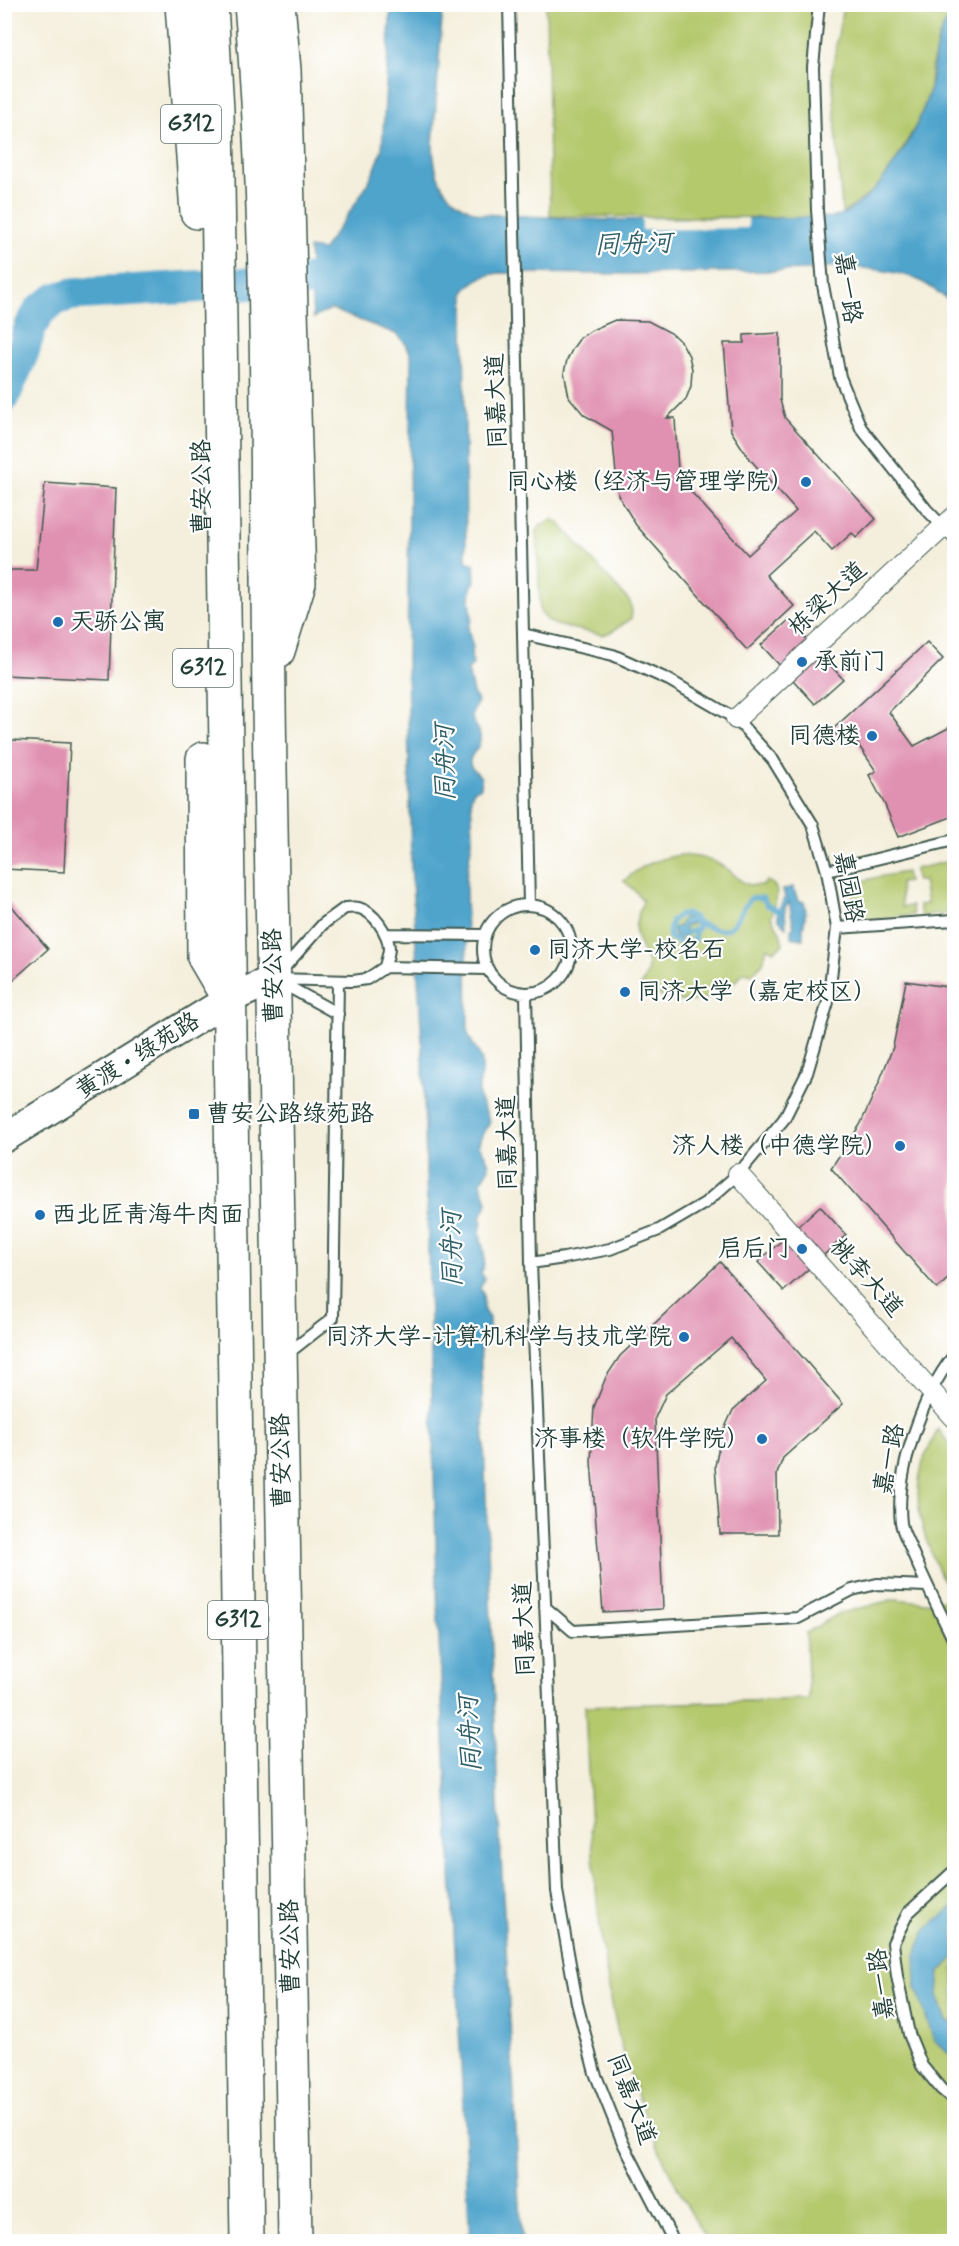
<svg xmlns="http://www.w3.org/2000/svg" width="959" height="2246" font-family="Mynerve,'LXGW WenKai TC',sans-serif">
<rect width="100%" height="100%" fill="#fff"/>
<filter id="ink" filterUnits="userSpaceOnUse"><feTurbulence type="fractalNoise" baseFrequency=".0167" numOctaves="2"/><feDisplacementMap in="SourceGraphic" scale="12" xChannelSelector="R" yChannelSelector="G"/><feConvolveMatrix kernelMatrix="1 2 1 2 8 2 1 2 1" color-interpolation-filters="sRGB"/></filter>
<filter id="wash" filterUnits="userSpaceOnUse"><feTurbulence type="fractalNoise" baseFrequency=".008" numOctaves="4" result="noise"/><feDisplacementMap in="SourceGraphic" scale="24" xChannelSelector="R" yChannelSelector="G"/><feGaussianBlur stdDeviation="1.35" result="paint"/><feColorMatrix in="noise" values="0 0 0 0 0 0 0 0 0 0 0 0 0 0 0 0 0 1.4 0 .05"/><feComposite in="paint" operator="in"/></filter>
<g filter="url(#wash)">
<rect width="100%" height="100%" fill="#f4efdc"/>
<path fill="#b4c86c" stroke="#6a8250" stroke-width="1.5" d="M546,5H816L818,218L550,216Z
M843,5H954V20L950,18L939,38L931,69L930,90L919,120L894,164L881,182L870,193L842,214L832,71Z
M553,519L560,524L630,602L632,611L631,619L611,632L603,635L556,625L548,621L540,612L537,531L540,526Z
M680,855C696,856 709,858 723,866C741,877 739,888 764,885L766,881C784,885 775,904 771,917L780,932L783,944L774,951L767,947L763,963L752,974L744,972C713,1008 678,1008 640,987C658,957 641,959 636,933C634,922 640,911 643,901L636,892L624,881C641,865 657,859 680,855Z
M954,860V913L921,916L919,905L927,904L923,881H916L915,869Z
M906,872L908,882L900,883L902,907L912,906L913,915L869,920C860,918 856,913 854,904C853,898 852,891 856,885C862,878 896,874 906,872Z
M938,1429L954,1450V1907L925,2013L934,2039L954,2058V2241H708C677,2193 653,2140 634,2085C629,2071 623,2056 620,2042C594,1931 590,1819 585,1706L809,1699L806,1633L838,1614L895,1599L935,1603L951,1597C930,1551 907,1510 924,1459C927,1449 934,1439 938,1429Z
M954,1957V2024L947,2021L938,1995L940,1972Z"/>
<path fill="#50a4cc" stroke="#387080" stroke-width="1.5" d="M391,5H443L433,145C434,181 445,201 480,214L608,220L834,217C876,206 918,132 929,92C936,65 931,42 950,17L954,20V304C942,296 929,284 916,279C895,270 831,262 811,270L632,274L499,273C483,275 474,280 464,292L466,561L474,564L475,581L471,588L470,600L472,619L468,628L473,647L471,656L473,664L468,670L473,693L478,701C476,706 473,710 472,715C471,723 482,729 480,741C479,750 469,754 470,763C471,773 484,771 481,787L473,791L471,799L473,835L466,879L468,1033C471,1045 480,1051 482,1062C484,1074 477,1084 479,1095C480,1104 487,1112 490,1121C488,1130 479,1135 479,1145C488,1162 495,1163 481,1182C484,1201 493,1198 480,1217L482,1223C475,1240 491,1251 481,1273L485,1279L480,1288L483,1294L484,1311L489,1318V1339L480,1340L498,1802L522,2241H470L438,1621L423,1059L411,864L407,665L411,355L406,344L396,334L331,309L313,318L309,248L323,250C344,218 372,186 382,149Z
M793,887L798,900L804,902C809,916 801,922 803,939L791,937V929L794,928L789,902L785,908L786,927L778,919V911L785,897L783,890Z
M683,918H695L697,922L685,926L686,934L680,939L674,936L673,928L680,926Z
M954,1906V1957L940,1972L938,1995L947,2021L954,2024V2058L934,2040L916,1987L915,1955L926,1930Z"/>
<path fill="#f4efdc" d="M748,218V228L642,230V219Z"/>
<g fill="none" stroke-linecap="round" stroke-linejoin="round">
<path stroke="#50a4cc" stroke-width="5" d="M687,914L695,918L698,929L695,932L694,940L682,944L670,938L669,933L672,920L680,915Z
M697,922C736,941 731,923 751,898H763L767,905L778,911
M686,934L693,930L695,932"/>
<path stroke="#50a4cc" stroke-width="33" d="M4,396L23,352L30,328L40,310L56,299L73,294L311,280L354,271"/>
</g>
<g id="blocks">
<path fill="#e090b0" d="M615,320L648,321L671,333L682,343L689,356L692,369L691,386L686,399L667,418H675L678,470L686,486L748,555L796,511L748,457L731,431L724,343H744V335L780,333V400L785,418L876,519L856,538L852,533L832,551L814,531L766,575L794,606L747,650L636,525L618,495L612,431L584,415L569,397L564,372L567,360L573,348L580,338L592,330Z
M45,483L116,488L109,680L4,675V570H36Z
M789,620L843,679L815,704L761,645Z
M927,642L943,659L889,712L914,746L954,725V816L898,837L885,805L869,775L876,771L855,740L851,744L831,731Z
M4,733L11,740L70,743L64,872L4,869Z
M5,898L48,949L5,987Z
M906,981L954,988V1273L937,1289L831,1168L860,1125L878,1085L893,1047Z
M820,1206L846,1235L784,1291L758,1262Z
M720,1262L843,1404L783,1458L777,1474L778,1534H720L715,1466L721,1436L733,1410L766,1381L731,1338L666,1394L655,1418L663,1609L603,1612L591,1461L594,1407L606,1377L620,1356Z"/>
</g>
</g>
<g filter="url(#ink)">
<use href="#blocks" fill-opacity="0" stroke="#3f584d" stroke-width="1.5"/>
<g fill="none" stroke-linecap="round" stroke-linejoin="round">
<g stroke="#3f584d" stroke-width="14">
<path id="lane" d="M509,4L529,904
M819,4L813,67L817,210L823,285L840,377L861,428L926,509L954,538
M523,634L613,655L669,680L736,719L773,760L813,825L827,871L837,928L828,1002L807,1073L784,1119L738,1174L705,1203L659,1230L610,1249L564,1258L531,1263
M827,871L954,840
M483 949a44 44 0 1 1 88 0a44 44 0 1 1-88 0Z
M345,908C349,908 355,907 359,908C374,912 388,933 389,948C389,954 386,961 385,967L367,979L353,981L274,979L323,924Z
M837,928L954,920
M385,934L485,935
M385,967L486,969
M280,982L338,1014
M526,993L531,1263L557,1891L577,2003L595,2073L623,2143L674,2242
M287,1354L333,1318L338,981
M954,1355C923,1394 895,1472 901,1523C902,1531 908,1541 911,1549C924,1580 939,1610 954,1641
M545,1607L573,1631L798,1618L852,1590L877,1584L927,1586
M954,1871L908,1913L893,1943L897,1976L909,2034L922,2066L941,2089L954,2100"/>
</g>
<g stroke="#3f584d" stroke-width="22">
<path id="street" d="M736,719L954,517
M738,1174L954,1417"/>
</g>
<g stroke="#3f584d" stroke-width="32">
<path id="secondary" d="M4,1138L229,999L274,979"/>
</g>
<g stroke="#3f584d" stroke-width="36">
<path id="highway" d="M182,4L197,212
M211,4L217,111L247,2242
M251,4C273,258 265,514 270,769C280,1260 287,1751 295,2242
M278,651L299,583L284,70L278,4
M203,759L204,957L228,998"/>
</g>
<use href="#lane" stroke="#fff" stroke-width="10"/>
<use href="#street" stroke="#fff" stroke-width="20"/>
<use href="#secondary" stroke="#fff" stroke-width="28"/>
<use href="#highway" stroke="#fff" stroke-width="33"/>
</g>
</g>
<g fill="#1f6fb2" stroke="#fff" stroke-width="2">
<circle cx="806" cy="482" r="6"/>
<circle cx="58" cy="622" r="6"/>
<circle cx="802" cy="662" r="6"/>
<circle cx="872" cy="736" r="6"/>
<circle cx="535" cy="950" r="6"/>
<circle cx="625" cy="992" r="6"/>
<rect x="188" y="1108" width="12" height="12" rx="3"/>
<circle cx="900" cy="1146" r="6"/>
<circle cx="40" cy="1215" r="6"/>
<circle cx="802" cy="1249" r="6"/>
<circle cx="684" cy="1337" r="6"/>
<circle cx="762" cy="1439" r="6"/>
</g>
<g text-anchor="middle" dominant-baseline="central" stroke-width="4.5" stroke-linejoin="round" paint-order="stroke">
<g fill="#fff" stroke="#627771" stroke-width="1.5">
<rect x="161" y="105" width="60" height="38" rx="4.5"/>
<rect x="173" y="649" width="60" height="38" rx="4.5"/>
<rect x="208" y="1601" width="60" height="38" rx="4.5"/>
</g>
<g font-size="22" font-weight="bold" fill="#1f3d34">
<text x="191" y="124">G312</text>
<text x="203" y="668">G312</text>
<text x="238" y="1620">G312</text>
</g>
<g font-size="24" fill="#1f3d34" stroke="#fff">
<text transform="translate(847 288) rotate(82)">嘉一路</text>
<text transform="translate(497 401) rotate(-92)">同嘉大道</text>
<text transform="translate(202 487) rotate(-90)">曹安公路</text>
<text transform="translate(828 599) rotate(-43)">栋梁大道</text>
<text transform="translate(848 887) rotate(80)">嘉园路</text>
<text transform="translate(274 976) rotate(-91)">曹安公路</text>
<text transform="translate(138 1056) rotate(-32)">黄渡 • 绿苑路</text>
<text transform="translate(508 1143) rotate(-91)">同嘉大道</text>
<text transform="translate(866 1278) rotate(48)">桃李大道</text>
<text transform="translate(890 1459) rotate(-79)">嘉一路</text>
<text transform="translate(282 1461) rotate(-91)">曹安公路</text>
<text transform="translate(525 1629) rotate(-92)">同嘉大道</text>
<text transform="translate(291 1947) rotate(-91)">曹安公路</text>
<text transform="translate(882 1984) rotate(-97)">嘉一路</text>
<text transform="translate(631 2099) rotate(69)">同嘉大道</text>
</g>
<g font-size="24" fill="#1f3d34" stroke="#fff" text-anchor="end">
<text x="794" y="482">同心楼（经济与管理学院）</text>
<text x="70" y="622" text-anchor="start">天骄公寓</text>
<text x="814" y="662" text-anchor="start">承前门</text>
<text x="860" y="736">同德楼</text>
<text x="547" y="950" text-anchor="start">同济大学-校名石</text>
<text x="637" y="992" text-anchor="start">同济大学（嘉定校区）</text>
<text x="206" y="1114" text-anchor="start">曹安公路绿苑路</text>
<text x="888" y="1146">济人楼（中德学院）</text>
<text x="52" y="1215" text-anchor="start">西北匠青海牛肉面</text>
<text x="790" y="1249">启后门</text>
<text x="672" y="1337">同济大学-计算机科学与技术学院</text>
<text x="750" y="1439">济事楼（软件学院）</text>
</g>
<g font-size="26" font-style="italic" fill="#306169" stroke="#fff">
<text transform="translate(633 245) rotate(-2)">同舟河</text>
<text transform="translate(446 763) rotate(-91)">同舟河</text>
<text transform="translate(453 1249) rotate(-91)">同舟河</text>
<text transform="translate(471 1734) rotate(-93)">同舟河</text>
</g>
</g>
<rect width="959" height="2246" fill="none" stroke="#fff" stroke-width="24"/>
</svg>
